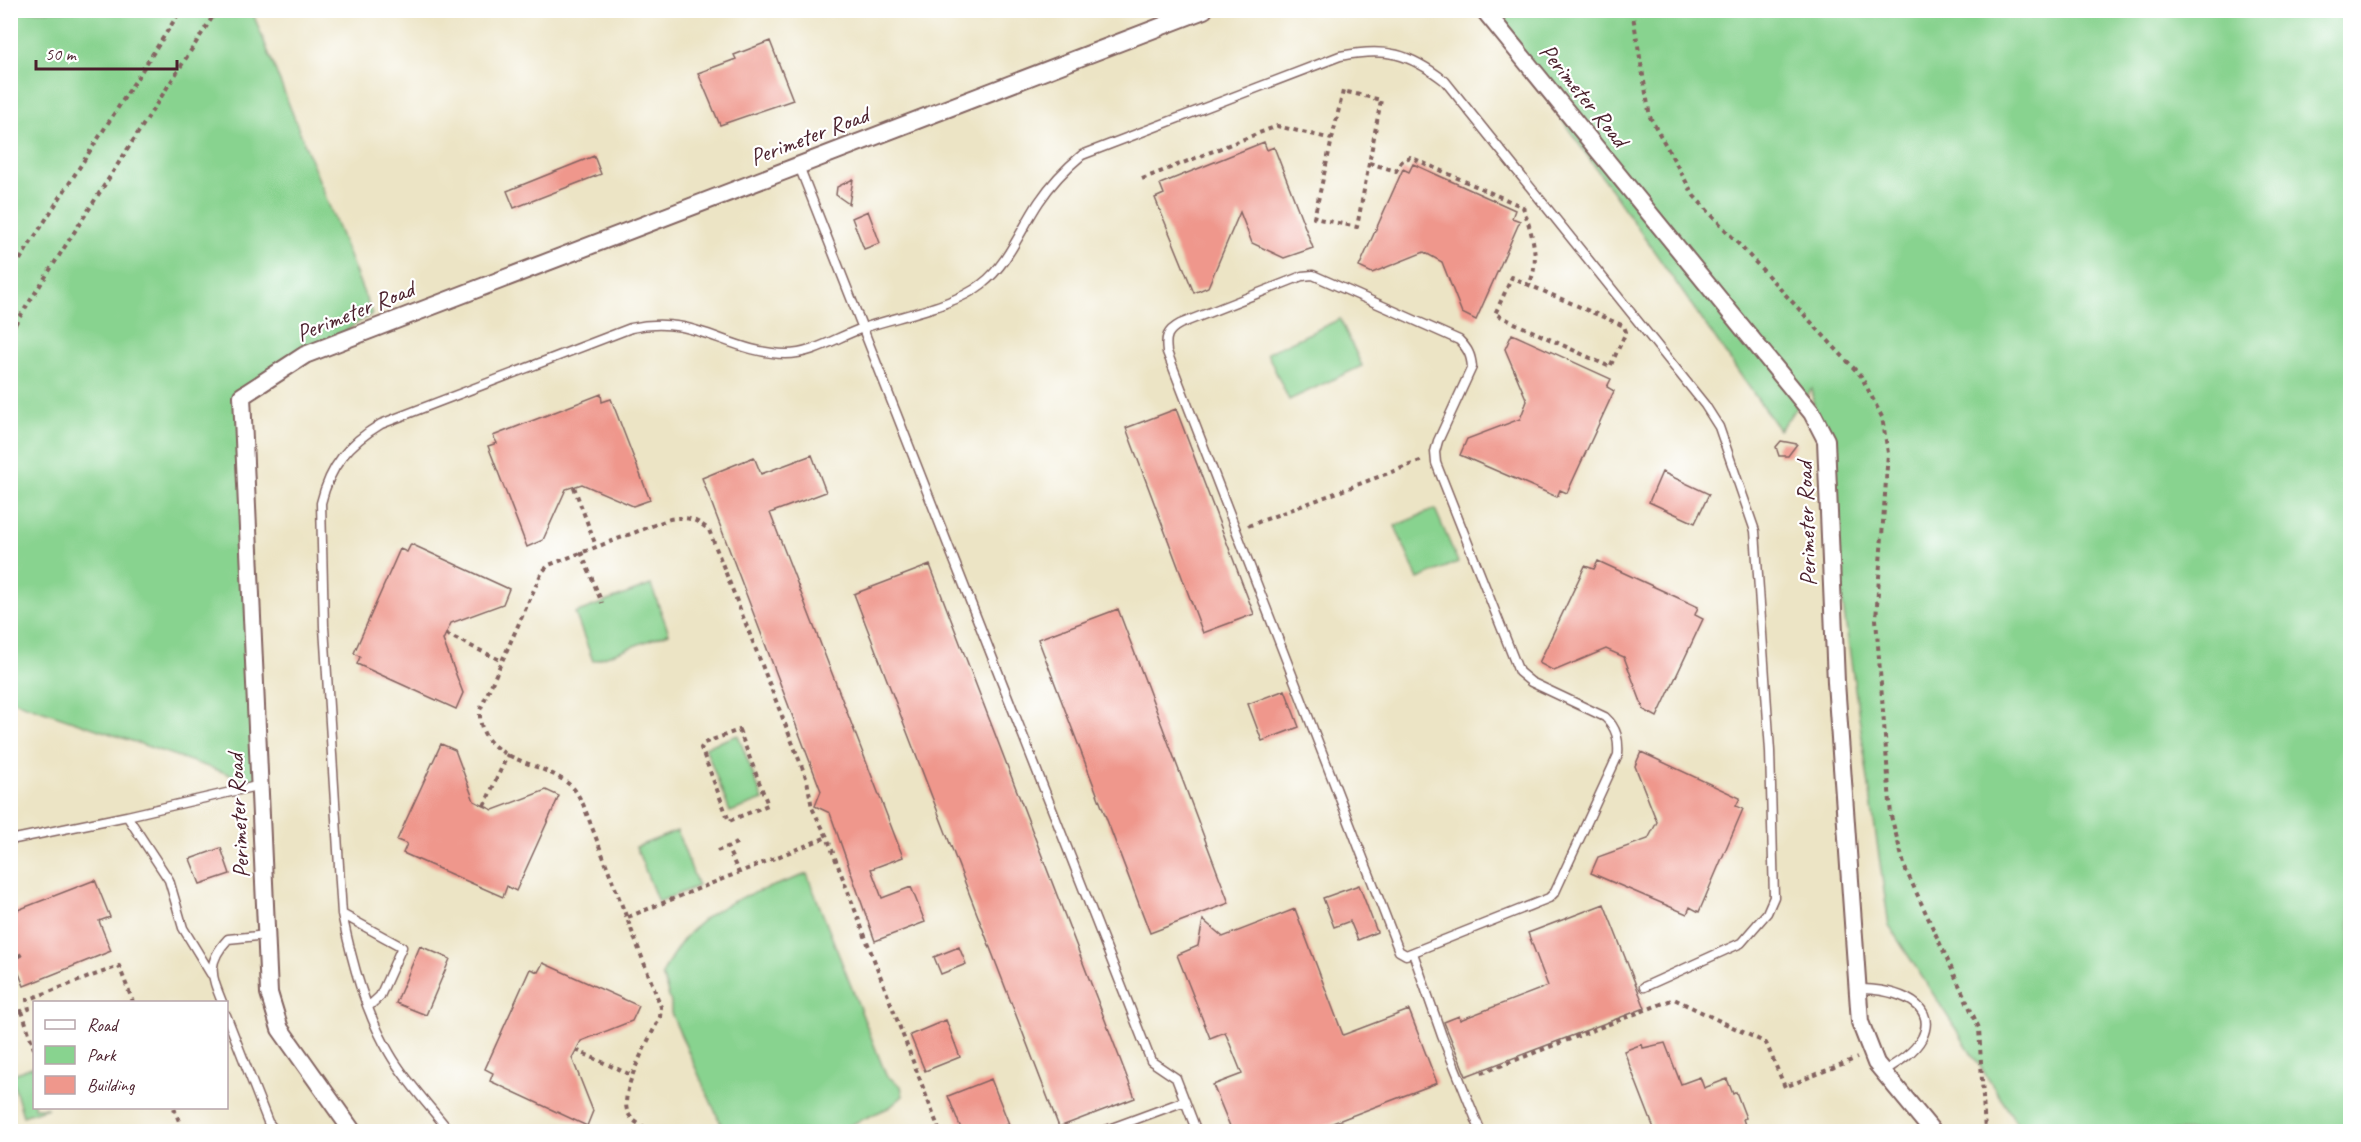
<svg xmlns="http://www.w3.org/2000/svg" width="2361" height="1142" font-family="Caveat,sans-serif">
<rect width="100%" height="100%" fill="#fff"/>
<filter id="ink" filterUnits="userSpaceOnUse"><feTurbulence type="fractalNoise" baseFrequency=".0167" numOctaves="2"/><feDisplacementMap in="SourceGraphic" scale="12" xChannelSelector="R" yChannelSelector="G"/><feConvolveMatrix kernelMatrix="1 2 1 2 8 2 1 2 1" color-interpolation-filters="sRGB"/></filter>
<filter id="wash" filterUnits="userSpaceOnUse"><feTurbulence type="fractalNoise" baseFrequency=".008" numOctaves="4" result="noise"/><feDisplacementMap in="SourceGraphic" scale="24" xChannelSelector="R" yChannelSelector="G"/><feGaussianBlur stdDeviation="1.35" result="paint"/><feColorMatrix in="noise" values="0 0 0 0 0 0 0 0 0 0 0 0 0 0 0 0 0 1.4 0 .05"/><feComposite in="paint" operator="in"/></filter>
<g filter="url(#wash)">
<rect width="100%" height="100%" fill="#ece4c5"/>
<path fill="#88d38f" stroke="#69795d" stroke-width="1.5" d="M11,11H252L372,314L242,396L261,785L11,700Z
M1486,11H2350V1131H2022L1889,926L1812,389L1779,430Z
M1340,319L1362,366L1289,400L1267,353Z
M1435,509L1458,562L1418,579L1395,526Z
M651,585L669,633L593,661L575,613Z
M738,735L763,800L730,812L705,747Z
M677,831L698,886L658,902L636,847Z
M807,874L886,1075L901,1086L903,1096L890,1107L837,1131H724L671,1013V1003L662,975C694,905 740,899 807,874Z
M34,1066V1108H48L23,1116L11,1075Z"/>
<g id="blocks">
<path fill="#ef978c" d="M770,41L793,100L720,125L698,73L736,59L734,55Z
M1264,142L1267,150L1274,147L1313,248L1284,258L1252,243L1240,212L1208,287L1194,293L1155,198L1164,194L1160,184Z
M594,156L601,174L514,208L507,191Z
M1413,164L1515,210L1512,218L1520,221L1476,320L1462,313L1442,262L1424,252L1372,273L1359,267L1403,169L1409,172Z
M853,179L849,204L836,195L837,187Z
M868,211L880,243L864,249L852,218Z
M1512,334L1611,379L1607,387L1614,391L1567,493L1560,490L1557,497L1460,455L1467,439L1520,419L1527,401L1505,349Z
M601,394L602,402L611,399L650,500L633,506L582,484L566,489L543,540L527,547L488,446L497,443L493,436Z
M1176,409L1254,614L1203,633L1126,428Z
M1781,441L1797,444L1788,456H1779L1776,447Z
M812,455L826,492L770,513L903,857L871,869L882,898L911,887L925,922L875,941L830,813L815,806L821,791L702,478L754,457L761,474Z
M1662,472L1709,494L1695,523L1649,502Z
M411,544L509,589L503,604L451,623L443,640L463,693L456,709L357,664L360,657L354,653L400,549L407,552Z
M1598,561L1698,607L1695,615L1703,619L1657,717L1644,710L1624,657L1606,649L1554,671L1539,663L1585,566L1594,569Z
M930,565L1135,1098L1059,1127L854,594Z
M1118,609L1229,903L1150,933L1038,639Z
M1285,690L1299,727L1262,741L1248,704Z
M441,744L455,750L474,801L484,806L493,810L546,790L559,796L516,891L507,886L503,897L403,853L407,844L397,840Z
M1641,752L1740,798L1736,806L1743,809L1699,912L1690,907L1687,914L1591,873L1598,857L1648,839L1657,822L1635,766Z
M221,848L230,874L200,884L190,859Z
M95,880L110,917L99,921L111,951L24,986L10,951V913Z
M1359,885L1377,932L1358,940L1350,921L1334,927L1323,898Z
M1604,904L1645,1008L1466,1076L1444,1022L1459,1016L1460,1020L1548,986L1528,933Z
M1295,909L1343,1035L1409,1010L1437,1083L1312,1131H1232L1213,1085L1242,1074L1225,1032L1210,1038L1177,955L1198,946L1203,920L1223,937Z
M420,946L450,959L426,1015L396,1003Z
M959,947L966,964L941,974L934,957Z
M543,963L639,1006L632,1021L581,1041L572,1058L593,1111L587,1126L490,1081L493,1073L485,1069L530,969L538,972Z
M946,1020L960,1057L925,1071L910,1035Z
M1665,1043L1681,1084L1700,1077L1704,1088L1727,1079L1733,1094L1736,1092L1746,1118L1743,1119L1747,1131H1655L1624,1051L1642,1044L1643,1048Z
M991,1079L1009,1124L990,1131H962L948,1096Z"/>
</g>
</g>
<g filter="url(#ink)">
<use href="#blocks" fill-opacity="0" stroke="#836461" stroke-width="1.5"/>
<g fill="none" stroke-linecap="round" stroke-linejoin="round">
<g stroke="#836461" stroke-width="11">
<path id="lane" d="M799,166L1151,1061L1176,1078L1197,1132
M1313,275L1459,340C1468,349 1471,355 1472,367L1438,441L1435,452L1436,463L1519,672L1531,682L1605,717C1617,728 1619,740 1618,755L1555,892L1549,898L1406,955L1399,951L1167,352C1165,337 1167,331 1180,324L1302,276Z
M10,840L127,816
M342,914L402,947L380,996L368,1007
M1413,953L1442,1036L1481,1132
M211,974L183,928L169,880L127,816L261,785
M1858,989C1884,988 1941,999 1922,1038C1914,1053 1897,1063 1884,1071
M222,1002C211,975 206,963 228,939L267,935
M226,1015L268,1122L276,1132
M450,1132C431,1107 406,1082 390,1054C365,1012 352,962 342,914L324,627L321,503C330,466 348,444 381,424L631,328C695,313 727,353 786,354C813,354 837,337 863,328C898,316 953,307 982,284C1008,264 1021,229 1039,202C1051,184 1065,169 1082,155L1340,56C1386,47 1409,53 1445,81L1705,405L1719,427L1755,531L1770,751L1774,897L1767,913L1741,943L1644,987
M1101,1132L1185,1101"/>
</g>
<g stroke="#836461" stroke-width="20">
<path id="street" d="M1484,10L1812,413L1826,440L1836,682L1860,1022L1876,1063L1933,1132
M353,1132L280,1029L269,993L242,396L305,355L1204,10"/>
</g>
<path stroke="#836461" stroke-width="4" stroke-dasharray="4.5 4.5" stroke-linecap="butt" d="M1632,10L1650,117L1694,196L1861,376L1882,417L1888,453L1876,619L1891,816L1905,868L1979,1028L1985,1132
M1369,163L1396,171L1401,162L1410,157L1523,207C1532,234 1541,259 1529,285L1512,277L1495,314L1610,367L1626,332L1624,326L1529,285
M1142,179L1277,126L1332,139L1314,218L1357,227L1381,100L1343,91L1332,139
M10,275L181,10
M10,332L217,10
M574,487L596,546
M1248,526L1423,460
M581,552L602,603
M446,634L502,661
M739,730L768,805L729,821L701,748L704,743Z
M484,806L508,754
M737,843L727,847L738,871
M717,851L727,847
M628,917L827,837
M10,961L22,954
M22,1011L34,1049
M10,1014L29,1009L27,1000L119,966L133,1002
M576,1050L633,1076
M1482,1073L1674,999L1766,1043L1785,1087L1857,1058
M174,1108L183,1132
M654,1132C645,1127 633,1123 628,1113C618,1092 650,1038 660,1017L661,1007L583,804C579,797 576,790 570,785C540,759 477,762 480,710L542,572L549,565L670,519C687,516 696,519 709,530L807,780L812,808L827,837L940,1132
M929,1132L938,1128"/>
<use href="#lane" stroke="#fff" stroke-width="8"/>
<use href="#street" stroke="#fff" stroke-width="16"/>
</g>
</g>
<g text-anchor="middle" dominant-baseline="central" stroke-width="4.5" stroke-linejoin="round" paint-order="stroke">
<g font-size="24" fill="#4a1f2b" stroke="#fff">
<text transform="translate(1584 95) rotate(51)">Perimeter Road</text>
<text transform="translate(809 136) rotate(-21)">Perimeter Road</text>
<text transform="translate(355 311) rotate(-22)">Perimeter Road</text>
<text transform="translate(1806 524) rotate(-92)">Perimeter Road</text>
<text transform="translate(238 816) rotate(-93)">Perimeter Road</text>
</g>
</g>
<rect width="2361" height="1142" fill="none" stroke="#fff" stroke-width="36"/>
<rect x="33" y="1001" width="195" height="108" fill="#ffffff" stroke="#b7a5aa" stroke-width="1.5"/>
<rect x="45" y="1020" width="30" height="9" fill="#ffffff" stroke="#b7a5aa" stroke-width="1.5"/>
<text x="87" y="1031" font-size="18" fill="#4a1f2b">Road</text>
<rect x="45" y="1046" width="30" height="18" fill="#88d38f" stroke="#b7a5aa" stroke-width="1.5"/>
<text x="87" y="1061" font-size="18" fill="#4a1f2b">Park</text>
<rect x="45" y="1076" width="30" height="18" fill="#ef978c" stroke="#b7a5aa" stroke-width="1.5"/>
<text x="87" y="1091" font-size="18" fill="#4a1f2b">Building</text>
<path d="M36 60v9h141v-9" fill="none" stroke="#4a1f2b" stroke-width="3"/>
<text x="45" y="60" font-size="18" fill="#4a1f2b" stroke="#ffffff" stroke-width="4.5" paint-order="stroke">50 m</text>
</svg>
